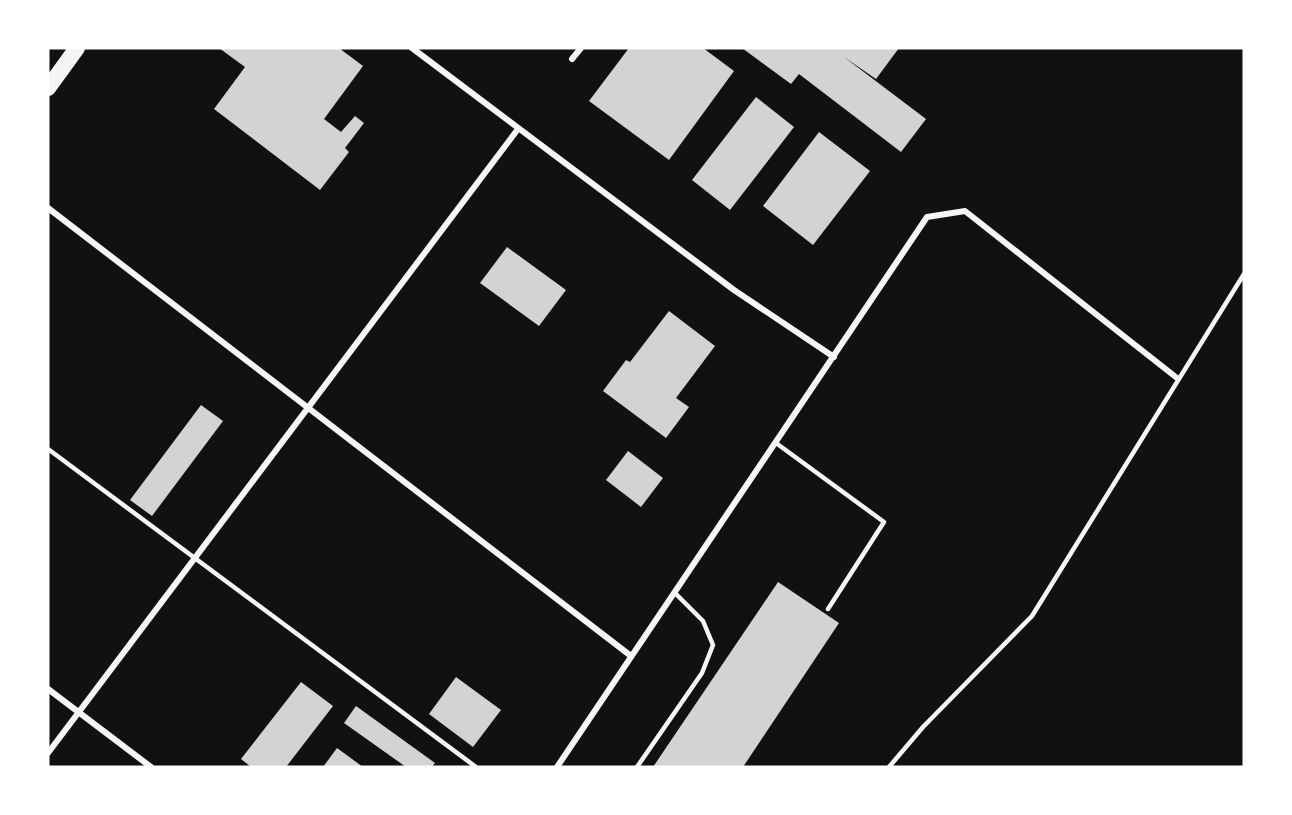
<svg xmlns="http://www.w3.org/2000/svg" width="1292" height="815" font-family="Mulish,sans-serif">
<rect width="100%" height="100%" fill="#111"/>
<path fill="#d3d3d3" d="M219,48H339L363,66L324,119L341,132L355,116L364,123L345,148L349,152L320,190L214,109L245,67Z
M629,48H703L734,71L669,160L589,101Z
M742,48H899L876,79L844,57L926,119L901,152L799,74L791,84Z
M756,97L794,127L730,210L692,180Z
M819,132L870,171L813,245L763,206Z
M507,247L566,290L539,326L480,283Z
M669,311L715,346L676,398L689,407L666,438L603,391L626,360L630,362Z
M201,405L223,421L152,516L130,500Z
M628,451L663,478L641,507L606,480Z
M778,582L839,623L743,767H653Z
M456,677L501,710L473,747L429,714Z
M301,682L333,706L286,767H251L241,759Z
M356,706L435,763L432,767H406L344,723Z
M337,748L363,767H323Z"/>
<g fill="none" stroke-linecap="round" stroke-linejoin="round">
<path stroke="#f5f5f5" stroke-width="4.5" d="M776,443L884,522L828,609
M48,449L476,767
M637,767L702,673L713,645L703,621L675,593
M889,767L923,727L1032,616L1244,274"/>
<path stroke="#f5f5f5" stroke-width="6" d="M412,48L734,290L834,357
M572,59L581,48
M48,208L631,656
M48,689L151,767
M48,753L518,129
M557,767L927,217L965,211L1177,378"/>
<path stroke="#f5f5f5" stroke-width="16" d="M48,88L77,48"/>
</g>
<rect width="1292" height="815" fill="none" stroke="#ffffff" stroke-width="99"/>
</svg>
